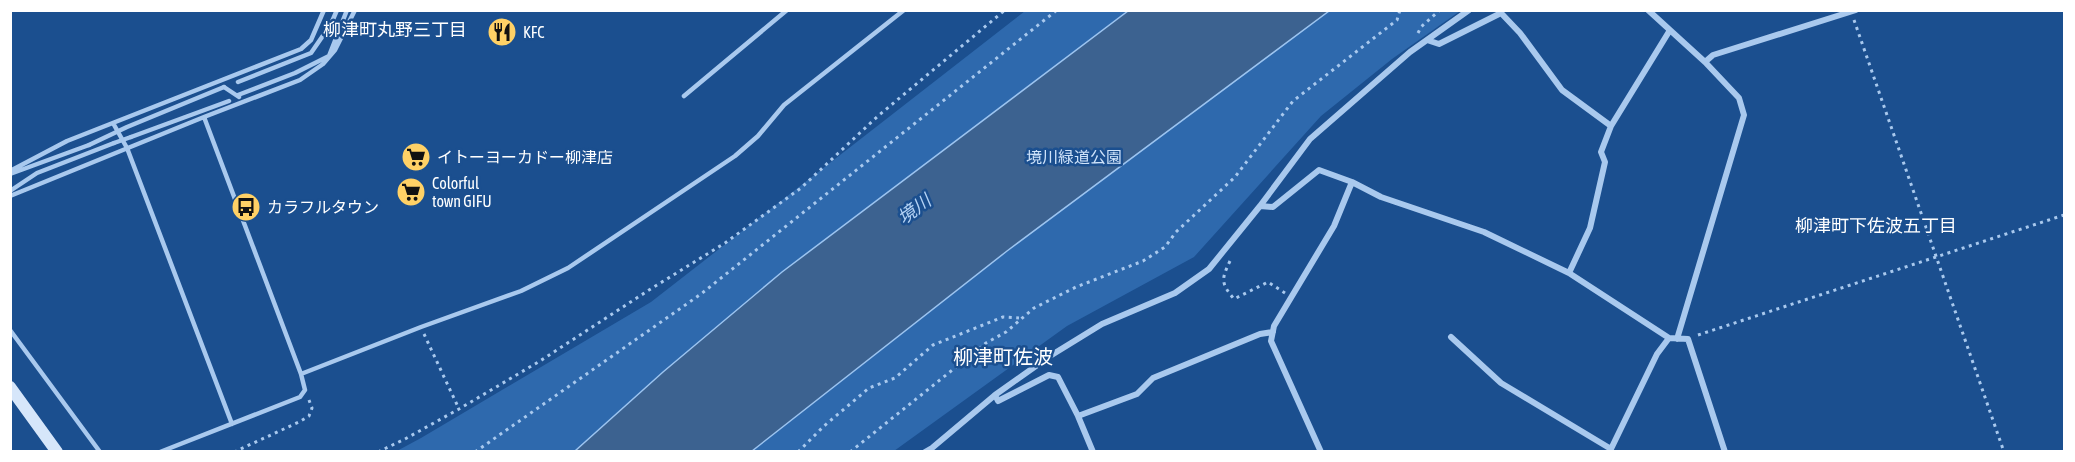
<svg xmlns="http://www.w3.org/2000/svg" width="2075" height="462" font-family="'Asap Condensed','Noto Sans JP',sans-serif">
<rect width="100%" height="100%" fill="#1b4f8f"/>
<path fill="#2e69ad" d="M1025,11H1460L1392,59L1321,116L1194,257L1067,326L894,451L395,452L421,438L651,302Z"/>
<path fill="#3c6290" stroke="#9cc4f0" stroke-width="1.5" d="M1128,11H1329L1007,251L752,451H575L663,372L782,272Z"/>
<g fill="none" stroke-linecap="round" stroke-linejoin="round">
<path stroke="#a9c9ee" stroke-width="3" stroke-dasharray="3 4.5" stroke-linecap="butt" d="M1854,20L2004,452
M1418,33L1421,27L1440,10
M1230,261C1221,280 1221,283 1234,299L1268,282L1285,293
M424,334L459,409
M1698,335L2064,215
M234,452L299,422L309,416L312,408L309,400
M378,452L405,439L459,409L540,361L649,290L725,243L801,188L878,116L1005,10
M475,452L701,294L1057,10
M798,452L824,426L869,388L895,378L933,345L1003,317L1019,318
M850,452L986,343L1006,332L1034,308L1076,287L1143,261L1165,247L1176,232L1235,177L1293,101L1397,20L1400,10"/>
<path stroke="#a9c9ee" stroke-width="4.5" d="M238,82L311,53L331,24L337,10
M224,87L239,97
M238,95L295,73L329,56L347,10
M684,96L787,10
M113,123L127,148L232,424
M131,137L229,101
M10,171L67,141L301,49L311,40L324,10
M10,174L89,145
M10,191L37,173L114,143
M10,196L204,117L300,80L323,64L335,50L355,10
M10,330L100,452
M301,374L421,327L521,291L568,268L735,156L758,136L784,105L904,10
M160,452L300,397L305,390L301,374L204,117"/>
<path stroke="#a9c9ee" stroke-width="6" d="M1648,10L1705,62L1739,98L1744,115L1677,339
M1427,40L1439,44L1501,13L1520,33L1562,90L1611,126
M1705,62L1713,55L1856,10
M1260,206L1273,207L1319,170L1352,182L1381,197L1484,232L1569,273L1669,338L1688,339L1725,452
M1569,273L1590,228L1605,162L1601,152L1611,126L1670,30
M1451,337L1501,383L1611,449
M995,395L998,401L1049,375L1058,377L1078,416L1093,452
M1078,416L1137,394L1153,378L1260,334L1273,332
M1610,451L1657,354L1669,338
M925,452L932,448L995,395L1050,356L1102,324L1175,293L1209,269L1260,206L1310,139L1410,52L1469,10
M1321,452L1271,341L1274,326L1334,226L1352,182"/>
<path stroke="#d6e6fa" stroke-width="12" d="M10,387L57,452"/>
<path stroke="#a9c9ee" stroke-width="4.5" d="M114,143L131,137
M89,145L127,127L224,87"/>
</g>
<defs>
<g id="restaurant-disc" transform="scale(1.5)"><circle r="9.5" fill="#ffd166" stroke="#1b4f8f"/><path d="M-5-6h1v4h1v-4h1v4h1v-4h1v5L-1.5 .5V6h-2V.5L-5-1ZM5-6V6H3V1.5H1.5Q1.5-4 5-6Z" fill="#111"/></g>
<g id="supermarket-disc" transform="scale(1.5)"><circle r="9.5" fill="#ffd166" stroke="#1b4f8f"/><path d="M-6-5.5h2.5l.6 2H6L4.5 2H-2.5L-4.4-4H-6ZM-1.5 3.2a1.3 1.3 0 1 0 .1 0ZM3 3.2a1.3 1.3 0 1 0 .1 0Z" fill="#111"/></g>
<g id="bus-disc" transform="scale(1.5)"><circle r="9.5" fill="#ffd166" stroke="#1b4f8f"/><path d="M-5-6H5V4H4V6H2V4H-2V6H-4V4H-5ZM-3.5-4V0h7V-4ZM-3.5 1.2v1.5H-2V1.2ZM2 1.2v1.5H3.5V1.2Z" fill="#111"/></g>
</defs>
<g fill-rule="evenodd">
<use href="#restaurant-disc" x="502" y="32"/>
<use href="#supermarket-disc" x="416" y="157"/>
<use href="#supermarket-disc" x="411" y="192"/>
<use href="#bus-disc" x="246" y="207"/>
</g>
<g text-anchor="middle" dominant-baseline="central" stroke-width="5" stroke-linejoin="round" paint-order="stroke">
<g font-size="16" fill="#fff" stroke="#1b4f8f" text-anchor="start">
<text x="523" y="32">KFC</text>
<text x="437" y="157">イトーヨーカドー柳津店</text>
<text x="432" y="183">Colorful<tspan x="432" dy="18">town GIFU</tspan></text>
<text x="267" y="207">カラフルタウン</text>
</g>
<g font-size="16" fill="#cfe3fa" stroke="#1b4f8f">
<text x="1074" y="157">境川緑道公園</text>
</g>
<g font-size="18" fill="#fff" stroke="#1b4f8f">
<text x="395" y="29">柳津町丸野三丁目</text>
<text x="1876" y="225">柳津町下佐波五丁目</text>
</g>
<g font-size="18" font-style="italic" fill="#b5d3f5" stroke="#1b4f8f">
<text transform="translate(914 209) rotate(-37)">境川</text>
</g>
<g font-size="20" fill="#fff" stroke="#1b4f8f">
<text x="1003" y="356">柳津町佐波</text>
</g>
</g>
<rect width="2075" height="462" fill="none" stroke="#ffffff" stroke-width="24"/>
</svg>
